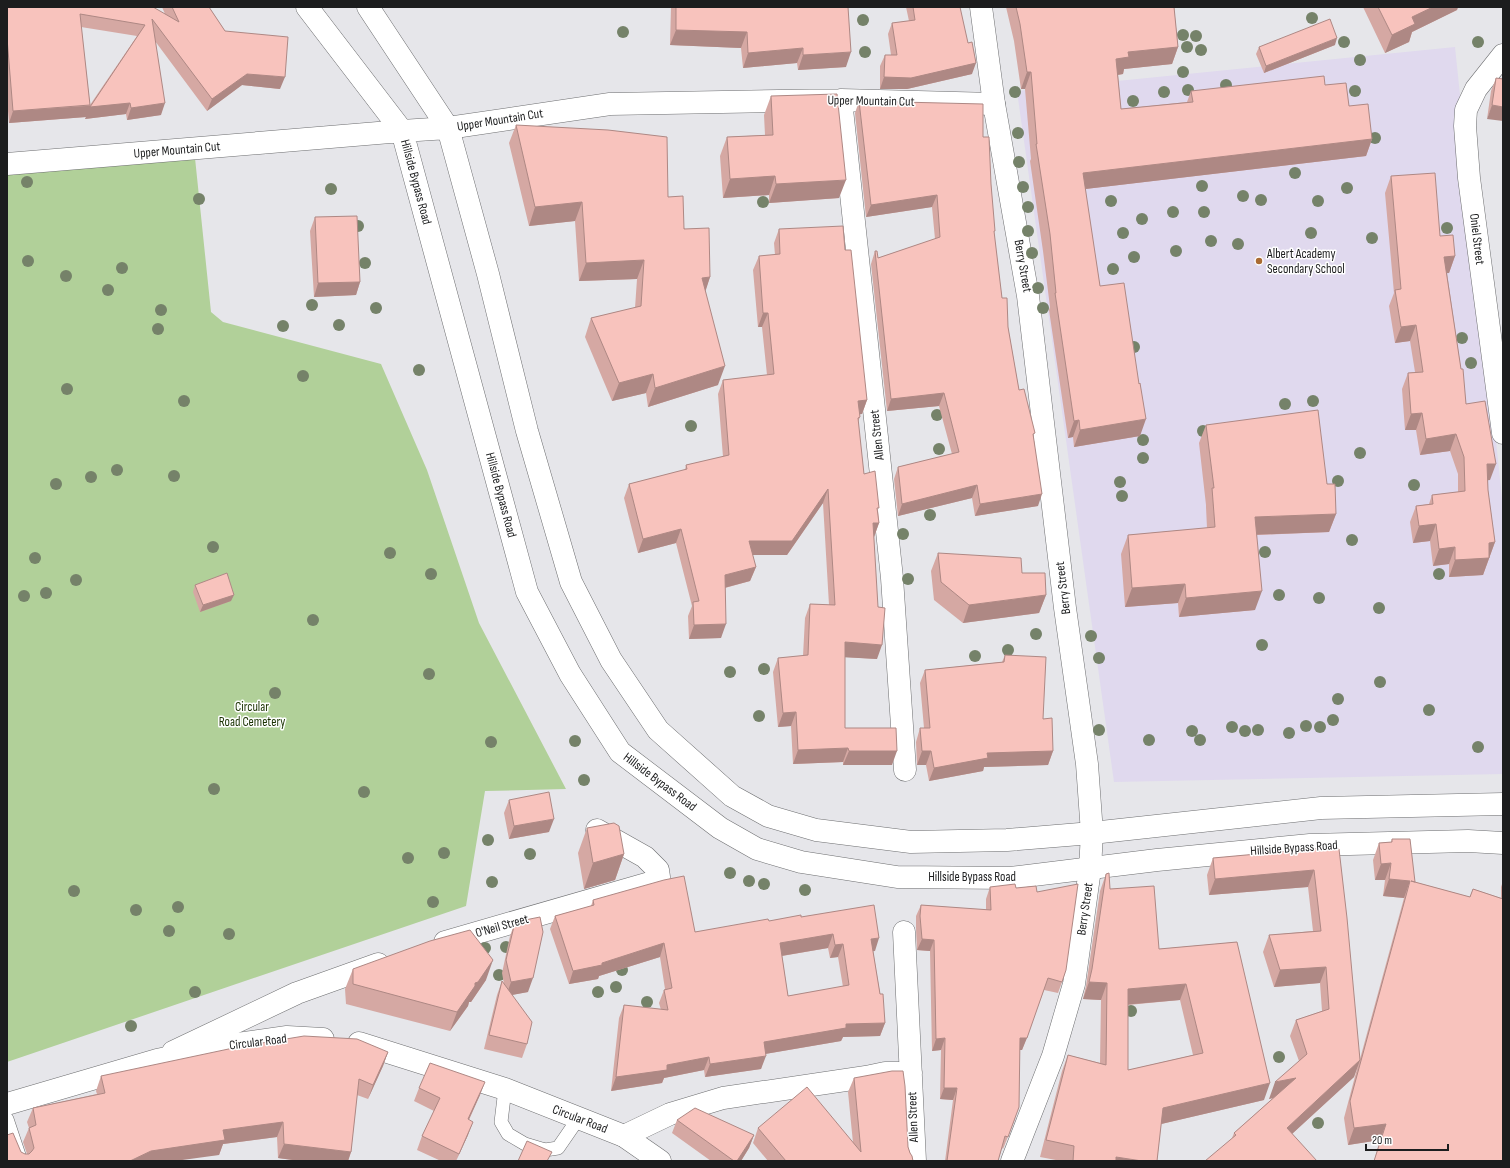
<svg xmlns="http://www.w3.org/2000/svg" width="1510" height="1168" font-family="'Sofia Sans Condensed',sans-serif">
<rect width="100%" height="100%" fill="#e6e6ea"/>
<path fill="#e0d9ee" d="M1455,47L1503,508V774L1114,782L1017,91Z"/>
<path fill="#b1d099" d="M195,158L211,312L223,322L381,364L427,470L479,623L566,789L485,791L466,906L7,1062V173Z"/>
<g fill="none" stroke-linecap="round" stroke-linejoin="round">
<g stroke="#6d6e70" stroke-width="14">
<path id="service" d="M505,1089L501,1122L508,1134L525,1144L545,1150L558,1148L578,1119
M7,1119L21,1161"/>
</g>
<g stroke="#6d6e70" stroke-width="23">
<path id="minor" d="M1503,55L1476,89L1466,110L1465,126L1469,178L1503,433
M841,100L892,578L905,770
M448,128L610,104L841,100L994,104
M904,932L915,1161
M445,942L653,882L659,877L658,870L645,857L597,830
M173,1052L297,993L378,964
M624,1136L670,1114L723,1098L866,1077L885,1073H911
M1012,1161L1053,1056L1074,984L1090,869"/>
</g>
<g stroke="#6d6e70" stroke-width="23">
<path id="tertiary" d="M307,7L402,131
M368,7L448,128
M981,7L994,104L1028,296L1065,608L1087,764L1092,833L1090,869"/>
</g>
<g stroke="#6d6e70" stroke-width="23">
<path id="secondary" d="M402,131L527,592L570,674L620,752L720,828L757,849L801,862L897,877L1010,878L1157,860L1310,845L1468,841L1503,843
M7,164L402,131L448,128L488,274L527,431L571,582L611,660L658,730L732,796L768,816L816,830L911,842L1007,840L1092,833L1321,808L1503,804
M359,1043L505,1089L624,1136L660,1161
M7,1104L157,1060L223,1046L287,1037L323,1039"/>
</g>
<use href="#service" stroke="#fff" stroke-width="13"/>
<use href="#minor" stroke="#fff" stroke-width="22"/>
<use href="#tertiary" stroke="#fff" stroke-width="22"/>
<use href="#secondary" stroke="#fff" stroke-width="22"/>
</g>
<g fill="#758269">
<circle cx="1312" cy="18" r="6"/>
<circle cx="863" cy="20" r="6"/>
<circle cx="623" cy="32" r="6"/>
<circle cx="1183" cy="35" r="6"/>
<circle cx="1196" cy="36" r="6"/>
<circle cx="1344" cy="42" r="6"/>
<circle cx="1478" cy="42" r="6"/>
<circle cx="1187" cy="47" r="6"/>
<circle cx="1201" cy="50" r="6"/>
<circle cx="865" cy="52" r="6"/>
<circle cx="1360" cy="60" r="6"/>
<circle cx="1183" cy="72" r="6"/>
<circle cx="1226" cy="85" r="6"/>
<circle cx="1188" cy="90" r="6"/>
<circle cx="1355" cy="91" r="6"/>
<circle cx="1015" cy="92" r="6"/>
<circle cx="1164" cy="92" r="6"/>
<circle cx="1133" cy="101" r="6"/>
<circle cx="1018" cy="133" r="6"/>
<circle cx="1375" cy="138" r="6"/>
<circle cx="1019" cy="162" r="6"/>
<circle cx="1295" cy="173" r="6"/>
<circle cx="27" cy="182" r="6"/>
<circle cx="1202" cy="186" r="6"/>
<circle cx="1023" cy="187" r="6"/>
<circle cx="1347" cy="188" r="6"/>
<circle cx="331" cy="189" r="6"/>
<circle cx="1243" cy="196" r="6"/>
<circle cx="199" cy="199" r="6"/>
<circle cx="1261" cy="200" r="6"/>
<circle cx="1111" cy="201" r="6"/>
<circle cx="1318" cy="201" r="6"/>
<circle cx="763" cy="202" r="6"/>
<circle cx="1028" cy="207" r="6"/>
<circle cx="1173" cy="212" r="6"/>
<circle cx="1204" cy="212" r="6"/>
<circle cx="1142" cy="219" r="6"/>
<circle cx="358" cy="226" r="6"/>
<circle cx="1447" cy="228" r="6"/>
<circle cx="1028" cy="231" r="6"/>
<circle cx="1123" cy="233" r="6"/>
<circle cx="1311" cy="233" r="6"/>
<circle cx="1372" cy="238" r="6"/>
<circle cx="1211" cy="241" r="6"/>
<circle cx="1238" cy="244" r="6"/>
<circle cx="1176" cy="251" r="6"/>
<circle cx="1032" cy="253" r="6"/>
<circle cx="1134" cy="257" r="6"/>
<circle cx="28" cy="261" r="6"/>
<circle cx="365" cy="263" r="6"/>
<circle cx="122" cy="268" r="6"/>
<circle cx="1113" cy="269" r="6"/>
<circle cx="66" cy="276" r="6"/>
<circle cx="1038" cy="288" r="6"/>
<circle cx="108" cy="290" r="6"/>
<circle cx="312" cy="305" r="6"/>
<circle cx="376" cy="308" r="6"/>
<circle cx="1043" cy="308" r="6"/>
<circle cx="161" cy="310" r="6"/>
<circle cx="339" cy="325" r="6"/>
<circle cx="283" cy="326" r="6"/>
<circle cx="158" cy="329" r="6"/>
<circle cx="1462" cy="338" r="6"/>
<circle cx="1134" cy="347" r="6"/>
<circle cx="1471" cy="363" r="6"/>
<circle cx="419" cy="370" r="6"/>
<circle cx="303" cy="376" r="6"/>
<circle cx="67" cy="389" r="6"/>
<circle cx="184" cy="401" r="6"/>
<circle cx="1313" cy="401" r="6"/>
<circle cx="1285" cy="404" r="6"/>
<circle cx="937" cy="415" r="6"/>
<circle cx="691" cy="426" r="6"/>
<circle cx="1203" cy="431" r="6"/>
<circle cx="1143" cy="440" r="6"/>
<circle cx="939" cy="449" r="6"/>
<circle cx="1360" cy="453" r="6"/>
<circle cx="1143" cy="458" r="6"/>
<circle cx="117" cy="470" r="6"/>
<circle cx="174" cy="476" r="6"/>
<circle cx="91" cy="477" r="6"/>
<circle cx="1338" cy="481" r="6"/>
<circle cx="1120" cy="482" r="6"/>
<circle cx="56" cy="484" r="6"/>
<circle cx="1414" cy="485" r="6"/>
<circle cx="1122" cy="496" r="6"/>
<circle cx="930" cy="515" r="6"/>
<circle cx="903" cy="534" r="6"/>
<circle cx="1352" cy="540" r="6"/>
<circle cx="213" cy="547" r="6"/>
<circle cx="1265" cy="552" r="6"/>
<circle cx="390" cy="553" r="6"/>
<circle cx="35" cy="558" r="6"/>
<circle cx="431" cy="574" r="6"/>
<circle cx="1439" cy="574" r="6"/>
<circle cx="908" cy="579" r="6"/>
<circle cx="76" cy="580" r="6"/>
<circle cx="46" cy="593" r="6"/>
<circle cx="1279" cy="595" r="6"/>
<circle cx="24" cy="596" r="6"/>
<circle cx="1319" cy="598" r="6"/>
<circle cx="1379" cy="608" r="6"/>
<circle cx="313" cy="620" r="6"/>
<circle cx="1036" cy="634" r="6"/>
<circle cx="1091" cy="636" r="6"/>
<circle cx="1262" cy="645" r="6"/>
<circle cx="1008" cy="650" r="6"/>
<circle cx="975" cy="656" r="6"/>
<circle cx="1099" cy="658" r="6"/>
<circle cx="764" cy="669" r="6"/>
<circle cx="730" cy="672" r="6"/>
<circle cx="429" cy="674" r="6"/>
<circle cx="1380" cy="682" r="6"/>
<circle cx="275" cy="693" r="6"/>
<circle cx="1338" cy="699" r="6"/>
<circle cx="1429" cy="710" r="6"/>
<circle cx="759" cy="716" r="6"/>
<circle cx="1333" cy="720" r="6"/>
<circle cx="1306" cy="726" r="6"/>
<circle cx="1232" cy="727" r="6"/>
<circle cx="1320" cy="727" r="6"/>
<circle cx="1099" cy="730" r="6"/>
<circle cx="1258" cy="730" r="6"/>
<circle cx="1192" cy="731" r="6"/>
<circle cx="1245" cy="731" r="6"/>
<circle cx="1289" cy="733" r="6"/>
<circle cx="1149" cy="740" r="6"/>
<circle cx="1200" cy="740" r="6"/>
<circle cx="575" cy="741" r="6"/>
<circle cx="491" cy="742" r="6"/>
<circle cx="1478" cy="747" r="6"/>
<circle cx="584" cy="780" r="6"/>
<circle cx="214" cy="789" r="6"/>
<circle cx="364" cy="792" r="6"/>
<circle cx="488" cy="840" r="6"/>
<circle cx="444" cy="853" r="6"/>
<circle cx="530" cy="854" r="6"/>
<circle cx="408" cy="858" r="6"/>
<circle cx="730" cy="873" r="6"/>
<circle cx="749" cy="881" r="6"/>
<circle cx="492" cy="882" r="6"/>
<circle cx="764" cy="884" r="6"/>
<circle cx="805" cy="890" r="6"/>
<circle cx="74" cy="891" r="6"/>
<circle cx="433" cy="902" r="6"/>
<circle cx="178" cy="907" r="6"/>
<circle cx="136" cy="910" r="6"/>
<circle cx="169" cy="931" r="6"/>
<circle cx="229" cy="934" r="6"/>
<circle cx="506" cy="947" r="6"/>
<circle cx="485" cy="948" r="6"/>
<circle cx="622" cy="970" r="6"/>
<circle cx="499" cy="975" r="6"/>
<circle cx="616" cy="987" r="6"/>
<circle cx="195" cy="992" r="6"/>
<circle cx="598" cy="992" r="6"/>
<circle cx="647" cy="1002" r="6"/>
<circle cx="1131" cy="1011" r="6"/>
<circle cx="131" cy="1026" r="6"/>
<circle cx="1279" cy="1057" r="6"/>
<circle cx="1318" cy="1123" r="6"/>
</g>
<path fill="#d5a8a3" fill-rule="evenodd" d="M7,7L165,14L162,7H209L225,31L280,89L242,85L207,111L155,41L161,115L127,120L126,114L85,119L86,117L9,123L7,99ZM81,27L137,36L90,105Z
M671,7H725L846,67L798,70L797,63L743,68L741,48L670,45Z
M906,7H960L972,74L907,89H880V66L885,55H891L888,34L892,23L909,21Z
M1006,7H1174L1178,47L1172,64L1124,69L1123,74L1118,75L1121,109L1187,102L1191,91L1325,85L1349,106L1372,139L1366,156L1085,189L1100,286L1140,436L1074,447L1073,437L1068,438L1049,310L1050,307L1043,251L1030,161L1031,159L1025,89H1021L1014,41Z
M1363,7H1458L1457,10L1412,32L1409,42L1385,53Z
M1335,45L1264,73L1256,54L1259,47Z
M1496,78L1503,79L1487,119L1491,91Z
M771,96L839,198L769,203V195L723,198L720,156L727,137L765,135L764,115Z
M859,101L983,137L991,184L994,234L1002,298L1008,327L1019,390L1033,437L1038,506L975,516L972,498L898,516L894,479L898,467L952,454L939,406L887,411L871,264L875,251L878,258L935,239L932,207L866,217L855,113Z
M516,125L668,197L710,277L705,291L718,385L648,407L646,393L612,401L585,337L591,318L635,308L637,279L579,281L575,221L529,226L509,143Z
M1391,176L1440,236L1455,256L1449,273H1447L1466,404L1490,480H1488V490L1495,542L1483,575L1449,577V564L1433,566L1430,541L1413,543L1410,522L1416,506L1429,504L1432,495L1458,492V474L1450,451L1420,455L1416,430H1405L1402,389L1408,373L1415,372L1410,341L1395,343L1389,306L1394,293L1385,193Z
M315,217L360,282L356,295L314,297L310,231Z
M779,229L845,250L867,400L862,414H860V417L858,422L864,474L878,510L879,523L874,537L877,659L845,657V728L892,765H843V762L793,764L791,726L778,727L773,672L778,658L803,656L805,618L810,604L829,605L823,503L787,555H752L756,567L750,581L725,588L721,638L689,639L688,616L692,606L676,543L638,553L624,498L629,484L685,470L686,465L723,457L718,394L723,380L767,375L762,327H758L753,270L759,256L775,255L774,243Z
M1206,425L1327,484L1336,514L1329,532L1257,535L1255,610L1179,617L1178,603L1125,607L1121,554L1128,535L1207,528L1206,507V505L1199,443Z
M938,553L1022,573L1046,595L1039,613L963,623L934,600L931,571Z
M195,585L231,601L200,612L193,592Z
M1005,655L1043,719L1053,751L1048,765L984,767L983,771L929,781L926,765H917L916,742L920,728H924L920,683L925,670L1002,662Z
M509,800L549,832L509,839L504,813Z
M587,828L624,854L615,880L584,889L578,853Z
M1392,839L1415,882L1470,897L1473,889L1501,898V887L1503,881V1161H1374L1380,1140L1348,1145L1344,1118L1358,1065L1354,1077L1292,1134L1232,1138L1234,1133L1273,1098L1269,1099L1299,1061L1290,1036L1296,1020L1322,1011L1320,983L1274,987L1263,952L1269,935L1313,931L1308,887L1209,895L1207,875L1213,858L1323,848L1360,1059L1404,898L1383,896L1385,880H1375L1373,860L1379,843L1391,842Z
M1106,874L1110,889L1159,949L1237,942L1264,1100L1161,1124L1157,1161H1061L1040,1157L1062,1071L1068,1055L1100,1063L1101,1000L1083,999L1086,986L1100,891ZM1180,1000L1193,1055L1128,1070V1005Z
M990,887L1016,888L1037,892L1062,982L1058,993L1044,990L1022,1050H1020L1015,1119L1003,1149L1002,1148L998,1161H945L953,1100L940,1099L941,1050L932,1051L930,951L917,950L916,928V916L921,905L986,910V899Z
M593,900L695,932L801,917L875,951H873L885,1023L880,1036L843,1037L841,1041L765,1054L761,1069L705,1077L704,1070L664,1078L662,1083L611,1091L619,1018L624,1005L661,1010L659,1003L664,990L665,989L660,957L599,976L598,979L569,984L550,929L555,916L591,906ZM828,948L830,958L838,957L843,987L788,996L782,956Z
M515,922L528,992L511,995L527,1044L522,1058L484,1049L497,995L502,981L504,984L502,973L510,936Z
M353,969L486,980L471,1002H469L468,1006L450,1031L346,1004L345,989Z
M388,1052L383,1066L368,1099L357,1095L351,1152L348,1161H300L278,1158L277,1137L223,1144L219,1155L7,1161L21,1152L25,1154H27L23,1142L29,1128L27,1122L33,1108L97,1094L96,1091L101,1076Z
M854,1078L908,1147L913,1161H768L753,1143L758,1128L853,1143L848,1092Z
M419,1088L480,1095L469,1120L468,1135L456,1161H441L417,1150L422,1136L434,1111L414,1101Z
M677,1120L754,1135L749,1148L741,1161H711L672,1133Z"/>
<path fill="#ae8884" d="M1433,7H1458L1457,10L1412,32L1409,42L1385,53L1392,35L1412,17Z
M676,30L747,32L741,48L670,45Z
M1337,38L1335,45L1264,73L1266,66Z
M1178,47L1172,64L1124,69L1123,74L1110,76L1116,59L1128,52Z
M803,48L797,63L743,68L748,53Z
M851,52L846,67L798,70L803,55Z
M976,63L972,74L907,89H880L884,77Z
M1027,72H1031L1025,89H1021Z
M247,74L285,77L280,89L242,85L207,111L212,99Z
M130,103L126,114L85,119L86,117L9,123L13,111Z
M165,103L161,115L127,120L131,108Z
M1492,105L1503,107V121L1487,119Z
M1372,139L1366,156L1077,190L1083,173Z
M775,176L769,195L723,198L730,179Z
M846,180L839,198L769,203L776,184Z
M937,195L932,207L866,217L871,205Z
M582,202L575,221L529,226L535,207Z
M1455,256L1449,273L1438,274L1444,257Z
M644,260L637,279L579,281L586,263Z
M710,277L704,296L702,278Z
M360,282L356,295L314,297L318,283Z
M763,313H768L762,327H758Z
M1416,325L1410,341L1395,343L1401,327Z
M725,366L718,385L648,407L655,388Z
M653,374L646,393L612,401L619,383Z
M944,393L939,406L887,411L891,399Z
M867,400L862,414L853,415L858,401Z
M1422,413L1416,430H1405L1411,414Z
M1146,419L1140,436L1074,447L1080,430Z
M1079,420L1073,437L1068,438L1074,421Z
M1456,434L1450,451L1420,455L1426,439Z
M1487,464H1496L1490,480L1481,481Z
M977,485L972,498L898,516L902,504Z
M828,489L823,503L787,555H744L749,541Z
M1042,494L1038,506L975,516L980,504Z
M1336,514L1329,532L1248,535L1255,517Z
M873,523H879L874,537Z
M1436,524L1430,541L1413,543L1419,526Z
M681,529L676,543L638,553L643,539Z
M1495,542L1483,575L1449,577L1455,560L1489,543Z
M1455,547L1449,564L1433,566L1439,549Z
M756,567L750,581L720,589L725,575Z
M1185,584L1178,603L1125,607L1132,588Z
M1262,591L1255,610L1179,617L1186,598Z
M234,595L231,601L200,612L203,605Z
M1046,595L1039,613L963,623L969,605Z
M726,624L721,638L689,639L694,625Z
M845,642L882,645L877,659L840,657Z
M796,712L791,726L778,727L783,713Z
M848,748L843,762L793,764L798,750Z
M849,751H897L892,765H843Z
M922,751H931L926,765H917Z
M1053,751L1048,765L984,767L983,771L929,781L934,768L987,753Z
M554,819L549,832L509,839L514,826Z
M624,854L615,880L584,889L593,863Z
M1391,863L1385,880H1375L1381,864Z
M1314,870L1308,887L1209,895L1215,879Z
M1389,879L1410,881L1404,898L1383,896Z
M833,934L828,948L775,957L780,943Z
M879,938L875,951L867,952L871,939Z
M922,939L934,940L930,951L917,950Z
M664,943L660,957L599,976L598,979L569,984L573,971L602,963Z
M843,944L838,957L830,958L835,945Z
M493,960L486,980L471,1002H469L468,1006L450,1031L457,1012L475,983Z
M1326,967L1320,983L1274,987L1280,970Z
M533,978L528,992L506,996L511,982Z
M1089,982L1107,983L1101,1000L1083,999Z
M1186,984L1180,1000L1122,1005L1128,989Z
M885,1023L880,1036L843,1037L841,1041L759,1055L764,1042L846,1024Z
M945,1038L941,1050L932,1051L936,1039Z
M1020,1038H1027L1022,1050H1016Z
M388,1052L383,1066L368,1099L373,1085Z
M766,1056L761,1069L705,1077L710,1064Z
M709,1057L704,1070L664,1078L662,1083L611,1091L616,1077L667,1065Z
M1360,1060L1354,1077L1281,1144L1287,1128Z
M1296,1078L1290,1094L1269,1099L1275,1082Z
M485,1082L480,1095L463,1132L468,1119Z
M1270,1083L1264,1100L1157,1125L1163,1108Z
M944,1088H957L953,1100L940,1099Z
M283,1122L277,1137L223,1144L219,1155L175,1161H130L151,1151L223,1130Z
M473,1122L468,1135L456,1161L459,1154Z
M1386,1124L1380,1140L1348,1145L1354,1128Z
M754,1135L749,1148L741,1161H737Z
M284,1144L351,1152L348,1161H300L278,1158Z
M1116,1157L1142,1161H1115Z"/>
<path fill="#f8c3bd" stroke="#ae8884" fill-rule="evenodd" d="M7,7H153L179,22L172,7H209L225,31L288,37L285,77L247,74L212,99L152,19L165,103L131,108L130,103L90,107L145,25L80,14L90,105L13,111L7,38Z
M676,7H848L851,52L803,55V48L748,53L747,32L676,30Z
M913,7H960L968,43L972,42L976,63L911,78L884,77L885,55H897L892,23L915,20Z
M1016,7H1174L1178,47L1128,52L1129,57L1116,59L1121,109L1193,102L1191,91L1324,76L1325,85L1346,83L1349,106L1368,104L1372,139L1083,173L1100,286L1124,283L1139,384L1140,383L1146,419L1080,430L1079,420L1074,421L1055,293H1056L1050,234L1036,144H1037L1031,72H1027L1020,24Z
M1378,7H1433L1412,17L1415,24L1392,35Z
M1330,19L1337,38L1266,66L1259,47Z
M1496,78L1503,79V107L1492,105Z
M837,94L846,180L776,184L775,176L730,179L727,137L773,135L771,96Z
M859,101L983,104V137H989L991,184L995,231H994L1002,298H1007L1008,327L1019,390L1024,389L1035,433L1033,434L1042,494L980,504L977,485L902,504L898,467L959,452L944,393L891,399L875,251H877L878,258L940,237L937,195L871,205Z
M516,125L608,130L667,137L668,197L683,196L684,229L709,228L710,277L702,278L725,366L655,388L653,374L619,383L591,318L641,306L644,260L586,263L582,202L535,207Z
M1435,173L1440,236L1453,235L1455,256L1444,257L1461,369H1463L1466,404L1485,401L1496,464H1487L1488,490L1495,542L1489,543V558L1455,560V547L1439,549L1436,524L1419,526L1416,506L1433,504L1432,495L1465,491L1464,457L1456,434L1426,439L1422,413L1411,414L1408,373L1423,372L1416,325L1401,327L1395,290L1401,289L1391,176Z
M357,216L360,282L318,283L315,217Z
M843,226L845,250H851L867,400L858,401L860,417L858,418L864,474L875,471L879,508H877L879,523H873L878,607L885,608L882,645L845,642V728H896L897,751H849L848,748L798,750L796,712L783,713L778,658L808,655L810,604L835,605L828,489L792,541H749L756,567L725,575L726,624L694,625L693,602L699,601L681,529L643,539L629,484L687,469L686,465L729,455L723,380L774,374L768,313H763L759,256L780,254L779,229Z
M1318,410L1327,484H1335L1336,514L1255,517L1262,591L1186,598L1185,584L1132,588L1128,535L1215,527L1212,488H1214L1206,425Z
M938,553L1021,558L1022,573H1045L1046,595L969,605L941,582Z
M227,573L234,595L203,605L195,585Z
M1005,655L1046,657L1043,719L1052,718L1053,751L987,753L988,758L934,768L931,751H922L920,728H930L925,670L1004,662Z
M549,792L554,819L514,826L509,800Z
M614,823L619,826L624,854L593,863L587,828Z
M1392,839H1410L1415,882L1411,881L1470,897L1473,889L1503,899V1161H1374L1386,1124L1354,1128L1350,1101L1410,881L1389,879L1391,863L1381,864L1379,843L1392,842Z
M1323,848L1339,849L1347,918L1360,1060L1287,1128L1317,1161H1205L1236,1135L1234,1133L1296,1078L1275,1082L1307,1054L1296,1020L1329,1009L1326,967L1280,970L1269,935L1321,931L1314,870L1215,879L1213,858Z
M1109,873L1110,889L1154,886L1159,949L1237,942L1270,1083L1163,1108L1157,1161H1142L1116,1157V1161H1073L1074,1146L1046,1140L1068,1055L1106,1065L1107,983L1089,982L1092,969L1106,874ZM1186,984L1203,1053L1128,1070V989Z
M684,876L695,932L768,919L769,921L801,915V917L874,905L879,938L871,939L880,994H883L885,1023L846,1024V1028L764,1042L766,1056L710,1064L709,1057L667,1065V1070L616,1077L624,1005L668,1010L664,990L672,988L664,943L602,963V965L573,971L555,916L594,905L593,900L664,880ZM833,934L835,945L843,944L849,985L788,996L780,943Z
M1015,884L1016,888L1036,886L1037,892L1078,884L1066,970L1062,982L1048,978L1027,1038H1020L1019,1107L1008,1137L1005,1136L1000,1154L998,1161H947L957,1088H944L945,1038L936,1039L934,940L922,939L920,916L921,905L991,910L990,887Z
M540,917L543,932L533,978L511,982L506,960L515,922Z
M470,930L493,960L478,982L475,983V986L457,1012L353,984V969L430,941Z
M502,981L532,1022L527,1044L489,1035Z
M304,1036L357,1039L388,1052L373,1085L359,1079L351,1152L284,1144L283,1122L223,1130L225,1140L151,1151L130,1161H7V1135L13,1133L21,1152L25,1154H29L32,1151L34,1148L29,1128L36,1125L33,1108L105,1093L101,1076L238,1047Z
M430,1063L485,1082L468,1119L473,1122L459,1154L422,1136L440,1098L419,1088Z
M892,1071H903L905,1086L908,1147L910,1153L912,1156L913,1161H786L758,1128L807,1087L861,1152L854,1078Z
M695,1108L754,1135L737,1161H734L677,1120Z
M527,1141L552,1152L547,1161H518Z"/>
<circle fill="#aa6b33" stroke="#fff" stroke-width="1.5" cx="1259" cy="261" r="4"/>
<g text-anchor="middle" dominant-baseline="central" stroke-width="3" stroke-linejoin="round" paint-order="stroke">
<g font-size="13" fill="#1c1d1e" stroke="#fff">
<text transform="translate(871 101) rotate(1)">Upper Mountain Cut</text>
<text transform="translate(500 120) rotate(-9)">Upper Mountain Cut</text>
<text transform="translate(177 150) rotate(-5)">Upper Mountain Cut</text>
<text transform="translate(416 182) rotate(75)">Hillside Bypass Road</text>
<text transform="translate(1477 239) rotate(83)">Oniel Street</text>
<text transform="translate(1023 266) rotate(80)">Berry Street</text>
<text transform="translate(877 435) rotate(-96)">Allen Street</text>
<text transform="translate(501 495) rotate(75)">Hillside Bypass Road</text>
<text transform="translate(1063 588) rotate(-97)">Berry Street</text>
<text transform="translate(660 782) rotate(37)">Hillside Bypass Road</text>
<text transform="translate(1294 848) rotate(-4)">Hillside Bypass Road</text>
<text x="972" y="877">Hillside Bypass Road</text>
<text transform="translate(1085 909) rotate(-82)">Berry Street</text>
<text transform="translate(502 926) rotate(-16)">O'Neil Street</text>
<text transform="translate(258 1042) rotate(-7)">Circular Road</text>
<text transform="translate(913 1117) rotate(-92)">Allen Street</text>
<text transform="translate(580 1119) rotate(21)">Circular Road</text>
</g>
<g font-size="13" fill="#1c1d1e" stroke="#fff" text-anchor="start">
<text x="1267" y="254">Albert Academy<tspan x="1267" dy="15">Secondary School</tspan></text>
</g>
<g font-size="13" fill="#193100" stroke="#fff">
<text x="252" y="707">Circular<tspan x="252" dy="15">Road Cemetery</tspan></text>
</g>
</g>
<rect width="1510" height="1168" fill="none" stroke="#1c1d1e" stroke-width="16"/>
<path d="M1366 1144v6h82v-6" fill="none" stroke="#1c1d1e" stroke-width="2"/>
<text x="1372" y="1144" font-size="12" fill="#1c1d1e" stroke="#ffffff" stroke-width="3" paint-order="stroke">20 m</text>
</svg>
